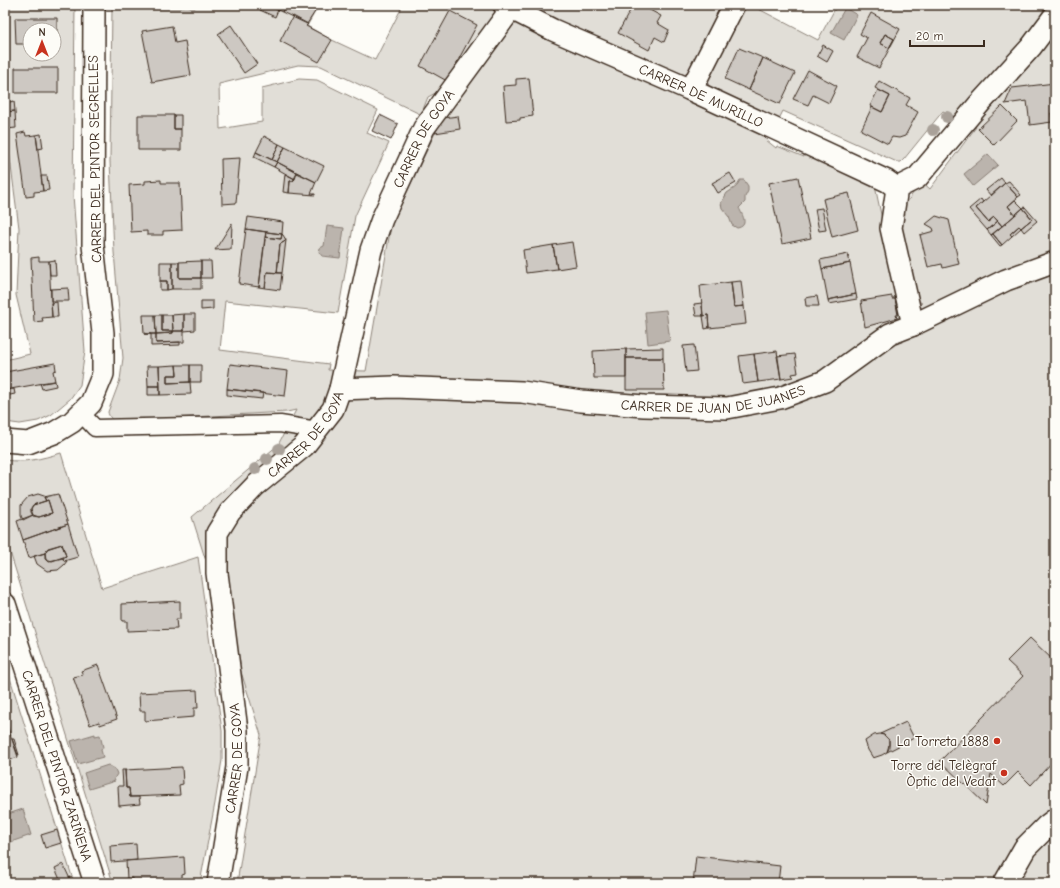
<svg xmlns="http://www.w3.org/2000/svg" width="1060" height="888" font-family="'Comic Neue',sans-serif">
<rect width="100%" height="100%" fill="#fdfcf7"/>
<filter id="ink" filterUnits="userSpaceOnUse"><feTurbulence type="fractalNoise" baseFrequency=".025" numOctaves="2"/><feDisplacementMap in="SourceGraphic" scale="8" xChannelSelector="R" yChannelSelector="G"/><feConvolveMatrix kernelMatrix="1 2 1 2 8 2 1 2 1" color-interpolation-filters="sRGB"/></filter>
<g filter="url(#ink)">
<path fill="#e1ded7" stroke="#8e847a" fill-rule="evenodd" d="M5,5H75L73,195L85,351L80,385L70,399L51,415L38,421L20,424L5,422V360L30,354L16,295L19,228L5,120ZM30,30H54V54H30Z
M197,5H319L307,26L332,40L375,60L403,5H498L504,8L447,87L428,97L424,107V116L321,66L298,65L219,84L220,129L262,122V88L299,79L317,80L378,110L367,133L389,143L355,216L338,313L225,301L220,350L329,364L328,370L366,371L391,226L435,133L511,17L576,53L579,51L765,131L766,140L776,148L777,146L804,157L803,149L874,181L898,296L892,298L895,299L898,315H896L897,318L922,303L918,301L898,216L921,181L930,189L976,127L971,121L977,113L984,116L1040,54L1055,26V883H237L261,735L192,517L278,445L296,410L287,412L116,421C111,419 109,417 108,412L120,380L123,358L114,252L110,161L112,8H195Z
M530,5H725L687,79L683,81L531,8Z
M741,5H751L818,40L837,5H1046L1032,34L955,117L943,111L904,159L901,162H897L783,111L778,121L710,88L705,77Z
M61,453L102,588L198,557L222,731V760L215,803L200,883H113L5,536V460C26,463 40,459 61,453Z
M5,662L74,883H5Z"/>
<path fill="#bbb4ad" stroke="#887d74" d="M845,8L857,15L844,40L831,33Z
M988,154L998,165L973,186L964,174Z
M740,180H744L748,186V191L745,197V202L739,208C743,216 749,226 737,228L732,225L729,217L722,208L721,203L727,193L736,187Z
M327,226L344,228L340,258L322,256L319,252L320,248L324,246Z
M666,310L670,341L648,344L645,312Z
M95,734V736L100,735L103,747L101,750L103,757L78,764L71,741Z
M108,765L115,769L117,774L114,779L115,781L89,789L84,773Z
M23,809L31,835L5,844V815Z"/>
<path fill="#cdc8c2" stroke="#3b2a1e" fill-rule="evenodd" d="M263,5H267L278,10L275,17L260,10Z
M267,5H286L282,12Z
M286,5H315L318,7L307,24L282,12Z
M633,5H648L649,6L648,9L661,16L657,23L669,30L664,42L655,37L649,50L618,33Z
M5,7H7L9,17H5Z
M450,11L477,25L447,81L420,66Z
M871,13L900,29L879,68L857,57L867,38L860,34ZM885,34L894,39L889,48L880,43Z
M293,16L308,24L306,26L332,40L319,62L280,41Z
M15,18H57V44H54V30H30V44H16Z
M231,25L257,64L244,73L218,34Z
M172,26L175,43L185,41L191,75L152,82L142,31Z
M885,34L894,39L889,48L880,43Z
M823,45L833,51L827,62L817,56Z
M739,48L763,58L749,90L725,79Z
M763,58L795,73L780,104L749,90Z
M15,68H58V93H15Z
M808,70L837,86L829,103L813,95L808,105L793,99Z
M529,78L533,116L520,118V120L506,121L503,86L516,85V79Z
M879,81L910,98L906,105L918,112L905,136L899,138L892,137L888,144L861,130L872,107L882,112L890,96L875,88Z
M1055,83V112L1051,113L1052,122L1030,125L1027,101L1005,104L1012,88Z
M878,90L890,96L882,112L870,106Z
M14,101L15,111L5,112V103Z
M1002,106L1017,121L994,145L978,129Z
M15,111L16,128L7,129L5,112Z
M138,115H174V129H181V150H138Z
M174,115H181V129H174Z
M380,115L398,124L391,140L372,131Z
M458,116L460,129L435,133L443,118Z
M25,132L26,136L36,135L43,191L34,192V196L26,197L17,134Z
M41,134L43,148L38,149L36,135Z
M264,136L279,144L272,160L256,152Z
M279,144L285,147L277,162L272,160Z
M285,147L324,166L316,182L277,162Z
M256,152L277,162L274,167L254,157Z
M240,158L236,203L222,204L221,159Z
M277,162L297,173L295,179L274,167Z
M297,173L316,182L311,194H315V195L289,193L290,181H293Z
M730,173L736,183L718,193L712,183Z
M285,174L295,179L293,181H290L289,193L283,192Z
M41,176H47L49,190L43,191Z
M798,177L811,238L782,244L769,183Z
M1001,178L1005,183L991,196L986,190Z
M161,180V183H180L182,230L163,231V235H147V231L131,232L129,185L145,184V181Z
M1009,181L1021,195L1018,197L1005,183Z
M1005,183L1018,197L1008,206L1015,215L1002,226L994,217L988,222L976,208Z
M849,193L858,230L832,237L823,199Z
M981,199L983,202L976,208L988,222L994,217L998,221L987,230L969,209Z
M1015,200L1023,208L1015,215L1008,206Z
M1025,207L1037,221L1024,232L1021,228L1032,219L1023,208Z
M822,208L826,230L819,231L815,209Z
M1023,208L1032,219L1021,228L1019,226L1010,234L1012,236L1002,245L993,234Z
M936,216L949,220L959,264L943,268L942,264L928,267L920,235L934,231L933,228L926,224Z
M248,217L283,222L282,234L246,229Z
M998,221L1002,226L991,235L987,230Z
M232,223L231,249L215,250Z
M1019,226L1021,228L1012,236L1010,234Z
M246,229L266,232L259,287L239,284Z
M266,232L282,234L281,239L265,237Z
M282,234L283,235L286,240L284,242L280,244L277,273L267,272L265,288L259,287L265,237L281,239Z
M993,234L1002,245L1000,246L991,235Z
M286,240L282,273H277L280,244L284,242Z
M572,242L576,266L557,269L553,245Z
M553,245L557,269L526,273L523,250Z
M848,254L850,263L822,269L820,260Z
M39,257V261H49L52,317L42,318L43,321L34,322L31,258Z
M55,260L56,275H50L49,261Z
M201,261H211L212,278H201Z
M201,261V278H179V262Z
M160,262H172V289L167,290V281H160Z
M172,262H179V278H201V289H172Z
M850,263L856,294L828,300L822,269Z
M267,272L282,273L280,290L265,288Z
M160,281H167V290H160Z
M741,281L744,306L734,307L731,282Z
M731,282L734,307L744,306L746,324L709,328L708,315L703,316L700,286Z
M68,288L69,301H51V289Z
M856,294L857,299L829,304L828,300Z
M817,296L819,306H806L805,298Z
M892,296V299H895L898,315H896L897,318L865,327L861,301Z
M201,301H213V309L201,310Z
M57,302L58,317H52L51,303Z
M702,303L703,316H696L694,304Z
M184,314V331H173L172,315Z
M184,314H195V330L184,331Z
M143,315H155L156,334H144Z
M155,315H162V331H173V333L156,334Z
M162,315H172L173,331H162Z
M708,315L709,328L705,329L703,316Z
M173,331H184V342L156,343V334L173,333Z
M144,334H156V343L180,342V345L151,346V334Z
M694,345L697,371L686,372L683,346Z
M663,348V358H626V349Z
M626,349V378H594L593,351Z
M777,351L781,379L758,382L754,354Z
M754,354L758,382L743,384L739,356Z
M795,354L798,373L792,374L793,377L781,379L777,356Z
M626,358H663L664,390H626Z
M55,363L56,370L53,371L55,381L5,390V372Z
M230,364L288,371L285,396L227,389Z
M176,365H190V382L167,383V375H177Z
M176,365L177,375H167V383L190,382L191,394L160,395L159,366Z
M190,365H201V382H190Z
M147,366H159L160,386H148Z
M55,381L56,386L42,389L40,383Z
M148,386H160V395H148Z
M14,389L15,394L5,396V390Z
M227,389L263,393L262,399L227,395Z
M38,494L47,497H44L46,501L33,505L31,509L33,515L23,520L21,516V505L28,497Z
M58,494L68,524L23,540L17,521L33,515L39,517L52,513L48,500L46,501L44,497Z
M48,500L52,513L39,517L33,516L31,512V508L33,505Z
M68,524L78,557L64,561L63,558L66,556L62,544L48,548L45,553L29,558L23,540Z
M62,544L66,556L52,561L46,559L45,553L47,549Z
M45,553V558L49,561L63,558L64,561H67L64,565L58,570L47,571L37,564L34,556Z
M180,601V619H176L177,629L127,631V621H122V604Z
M1030,638L1055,662V759L1031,785L1018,772L1004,786L991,774L986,805L940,761L1023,676L1007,661Z
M98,665L117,719L100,725L99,722L90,725L73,677L83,675L81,671Z
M197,690L198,708H194V717L145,721V711H140L139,693Z
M906,722L914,738L887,752L889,745V740L884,735L880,734Z
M7,725L18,757L5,762V726Z
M880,734L884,735L889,740V748L887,752L882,755L873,758L868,750L865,741L874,735Z
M12,739H14L19,755H18Z
M182,767L183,784L179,785L180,795L130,797L129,788H126L125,770Z
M122,770H125L126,788H129L130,797H139L140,804L119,806L118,786H123Z
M57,830L61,843L45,848L41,835Z
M136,844L137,860L111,862L110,846Z
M696,856L780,866L778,883H693Z
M184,857L185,874L182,875V883H132V878L127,879L126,861Z
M63,864L70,879L61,882L55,868Z"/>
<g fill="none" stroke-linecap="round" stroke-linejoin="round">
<g stroke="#3b2a1e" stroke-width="19">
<path id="pedestrian" d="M81,413L95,428L280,424L317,430"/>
</g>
<g stroke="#3b2a1e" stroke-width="24">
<g id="minor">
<path id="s1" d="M504,5L553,30L691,90L887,181L897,188"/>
<path d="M691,90L734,5"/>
<path d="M913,325L891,228L897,188L917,178L980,103L1031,47L1055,15"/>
<path id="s2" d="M340,389L394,387L522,392L581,401L644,406L727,408L780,398L825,381L890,334L913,325L1006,280L1055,262"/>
<path d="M5,441L28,443L54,433L72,422L91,403L103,374V333L93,245L94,5"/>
<path id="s3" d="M5,604L95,883"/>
<path id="s4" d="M218,883L237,767V730L217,573V533L230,512L255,486L304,446L333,409L340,389L371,250L382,219L424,128L514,5"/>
</g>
</g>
<g stroke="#3b2a1e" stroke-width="25">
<path id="tertiary" d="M1005,883L1025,848L1047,826L1055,820"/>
</g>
<use href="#pedestrian" stroke="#fdfcf7" stroke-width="16"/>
<use href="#minor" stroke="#fdfcf7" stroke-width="21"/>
<use href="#tertiary" stroke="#fdfcf7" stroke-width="22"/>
</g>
<g fill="#a9a199">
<circle cx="947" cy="117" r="6"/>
<circle cx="933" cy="130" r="6"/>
<circle cx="279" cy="449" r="6"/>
<circle cx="267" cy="459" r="6"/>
<circle cx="255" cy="469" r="6"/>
</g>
</g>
<g fill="#c8321e" stroke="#fdfcf7" stroke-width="1.5">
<circle cx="997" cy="741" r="4"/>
<circle cx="1004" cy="773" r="4"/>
</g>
<g text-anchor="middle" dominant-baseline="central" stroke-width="3" stroke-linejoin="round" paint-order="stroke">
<g font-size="14" fill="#3b2a1e" stroke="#fdfcf7">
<text stroke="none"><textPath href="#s1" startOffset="217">CARRER DE MURILLO</textPath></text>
<text stroke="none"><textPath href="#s4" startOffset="811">CARRER DE GOYA</textPath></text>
<text transform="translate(95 159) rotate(-91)">CARRER DEL PINTOR SEGRELLES</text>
<text stroke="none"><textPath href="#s2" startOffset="375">CARRER DE JUAN DE JUANES</textPath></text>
<text stroke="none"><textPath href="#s4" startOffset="487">CARRER DE GOYA</textPath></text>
<text stroke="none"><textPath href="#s4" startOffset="126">CARRER DE GOYA</textPath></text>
<text stroke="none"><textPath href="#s3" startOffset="170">CARRER DEL PINTOR ZARIÑENA</textPath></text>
</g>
<g font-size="14" fill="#3b2a1e" stroke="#fdfcf7" text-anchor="end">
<text x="989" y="741">La Torreta 1888</text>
<text x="996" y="765">Torre del Telègraf<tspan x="996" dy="16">Òptic del Vedat</tspan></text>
</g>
</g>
<rect width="1060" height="888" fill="none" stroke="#fdfcf7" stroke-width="20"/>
<rect x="10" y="10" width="1040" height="868" fill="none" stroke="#3b2a1e" stroke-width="1.5" filter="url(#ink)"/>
<g transform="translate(42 42)"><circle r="19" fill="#fdfcf7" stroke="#afa8a0"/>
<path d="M0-3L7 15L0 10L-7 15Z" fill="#c8321e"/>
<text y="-6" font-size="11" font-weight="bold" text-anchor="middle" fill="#3b2a1e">N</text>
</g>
<path d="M910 40v6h74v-6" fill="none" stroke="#3b2a1e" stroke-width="2"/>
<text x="916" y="40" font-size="12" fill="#3b2a1e" stroke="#fdfcf7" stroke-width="3" paint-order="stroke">20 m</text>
</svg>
